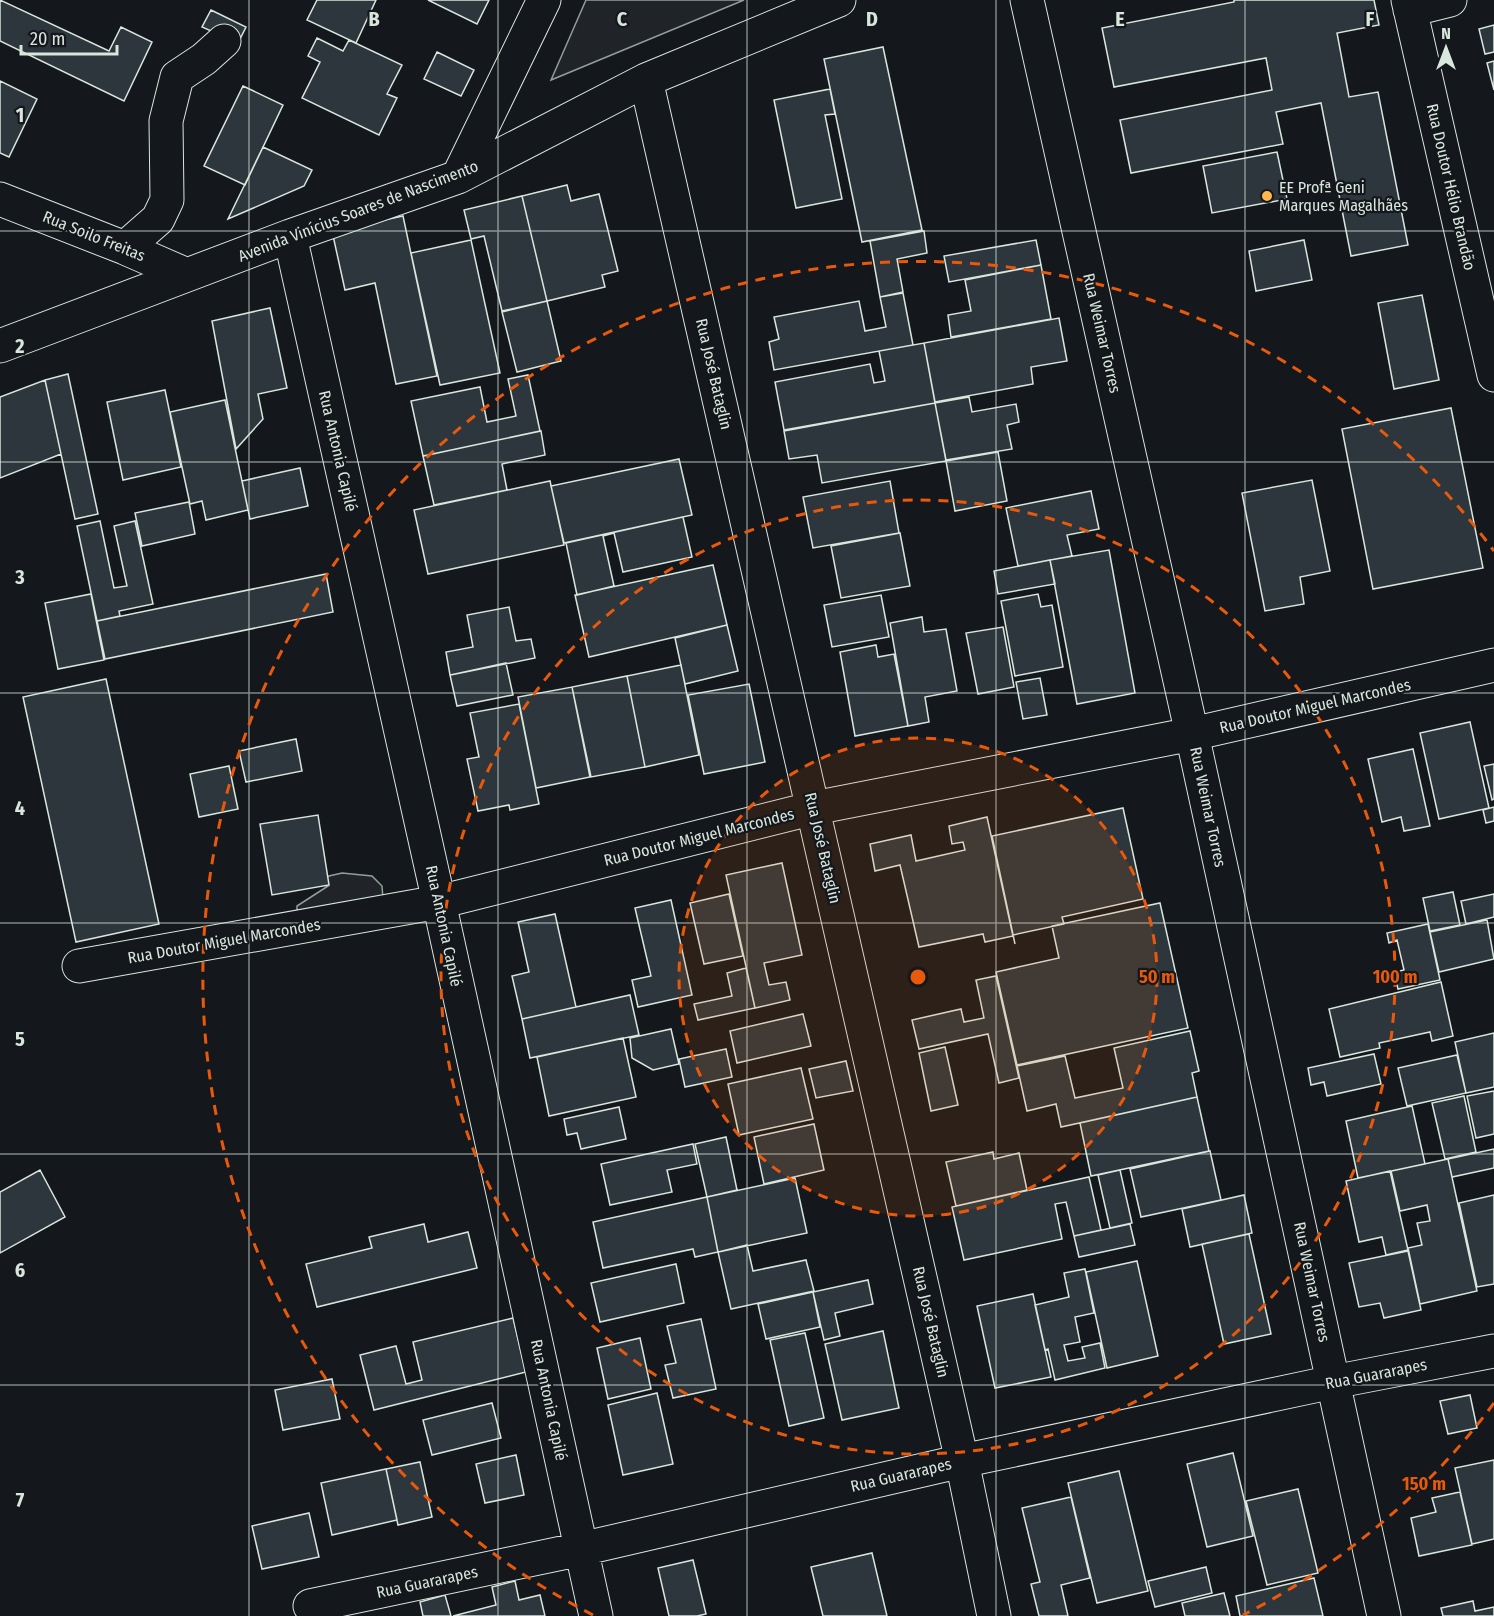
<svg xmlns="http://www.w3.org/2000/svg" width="1494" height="1616" font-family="'Fira Sans Condensed',sans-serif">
<rect width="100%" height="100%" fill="#14181c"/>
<path fill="#202428" stroke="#939e99" stroke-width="1.5" d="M586,0H744L551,80Z
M342,873L372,876L382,886L383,899L297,919V906L328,886L318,884L329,876Z"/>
<path fill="#2c363c" stroke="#d8e6dc" stroke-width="1.5" d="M0,0L109,51L121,27L152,42L124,101L0,41Z
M317,0H376L356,43L307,20Z
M428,0H489L477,24Z
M1234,0H1374L1379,25L1337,33L1349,97L1378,92L1408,245L1351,256L1321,103L1276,112L1283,144L1131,173L1120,120L1272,90L1266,58L1114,87L1102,28L1234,2Z
M211,10L246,27L238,43L202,27Z
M1494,25V52L1485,54L1479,29Z
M317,38L343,51L349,40L402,65L387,94L397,98L379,135L302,98L320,62L308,56Z
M883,47L922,230L862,242L824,59Z
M437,52L474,70L461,96L424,79Z
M1494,61V90L1487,63Z
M0,81L37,99L9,157L0,153Z
M243,86L283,105L245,185L204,166Z
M830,89L835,114L825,115L842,199L796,208L774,100Z
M263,147L312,170L304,186L228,219Z
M1277,152L1287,199L1212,213L1203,166Z
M567,185L571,201L599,194L618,271L602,275L605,287L547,301L522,196Z
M522,196L547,301L502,311L484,236L471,239L464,210Z
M403,216L437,376L396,384L375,283L345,290L332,231Z
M924,231L927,253L897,259L903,292L880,297L870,241Z
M471,240L500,373L440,385L411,253Z
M1036,240L1041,265L949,282L944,256Z
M1304,240L1312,280L1256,291L1249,251Z
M1041,265L1051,319L951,337L948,315L971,311L965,280Z
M903,293L913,345L774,370L769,342L779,339L774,317L859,301L865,331L886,327L880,297Z
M1422,295L1439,380L1394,389L1378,303Z
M547,301L561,361L517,372L502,312Z
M270,308L287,388L258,394L263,419L236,449L212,321Z
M1059,318L1067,361L1031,367L1033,384L935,402L924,343Z
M924,343L935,403L784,430L775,382L870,364L874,383L885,381L879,351Z
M68,374L98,514L75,519L45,380Z
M528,375L540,431L423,456L411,401L480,387L487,422L516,416L508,379Z
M45,380L61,454L0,478V397Z
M165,390L181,467L123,480L107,402Z
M969,397L972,412L1016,404L1019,422L1007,425L1012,449L946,460L935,403Z
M225,400L248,510L206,520L202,501L190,504L170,412Z
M935,403L946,461L822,483L817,455L789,459L784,431Z
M1451,408L1483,568L1373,589L1342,429Z
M541,431L545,455L502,464L507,490L434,505L423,456Z
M998,452L1007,501L955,511L946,461Z
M679,459L692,515L564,543L551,486Z
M300,468L308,506L250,519L242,481Z
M1312,480L1330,571L1300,577L1304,604L1265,611L1242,493Z
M550,481L564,545L428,574L414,510Z
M890,481L899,533L813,548L803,497Z
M1091,491L1099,529L1067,535L1072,556L1018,566L1006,508Z
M189,502L195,534L142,546L135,513Z
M683,517L692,557L623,572L614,533L603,536L614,586L577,595L566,543Z
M100,521L114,588L127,586L114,526L135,521L153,604L119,611L120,616L97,621L77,526Z
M900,533L910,586L841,598L831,546Z
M1109,550L1135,693L1077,704L1050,560Z
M1050,560L1055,584L998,594L994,571Z
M713,565L727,625L589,657L575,595Z
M326,574L333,612L105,659L97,621Z
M91,594L104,660L58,669L45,603Z
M1038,594L1041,607L1052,605L1063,667L1015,676L1001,601Z
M881,595L889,637L832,647L824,605Z
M509,607L516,641L531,639L535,658L450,675L446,652L473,647L467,615Z
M922,617L924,632L946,629L957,691L925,697L929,722L908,726L890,623Z
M727,625L738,671L685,684L675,638Z
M1003,627L1014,687L978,694L966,633Z
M876,645L878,657L894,654L908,726L855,736L840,652Z
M506,663L513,695L457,706L450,675Z
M681,665L699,755L645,767L627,676Z
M627,676L645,767L591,777L572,687Z
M1040,678L1047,715L1023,719L1016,682Z
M106,679L159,924L76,942L23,697Z
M749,684L765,762L704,774L688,695Z
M572,687L590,777L536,788L518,697Z
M519,704L539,804L510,810L509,805L478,811L467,759L479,757L470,713Z
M1470,722L1489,808L1439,819L1420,733Z
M296,739L302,771L246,782L239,751Z
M1413,749L1430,826L1404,831L1401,817L1382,822L1368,759Z
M1494,764V799L1492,800L1484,766Z
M229,766L238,809L199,817L190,774Z
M1494,807V821L1486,823L1483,810Z
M1123,808L1143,899L1062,917L1064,924L1013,935L1015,944L992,836Z
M318,815L329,885L272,895L260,824Z
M987,817L1013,936L985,942L983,934L919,947L900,865L875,871L870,844L911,835L916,861L965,850L963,842L952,844L949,826Z
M782,863L802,955L764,963L769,985L786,982L790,1000L755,1008L726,875Z
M1453,892L1460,925L1430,931L1423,898Z
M729,894L743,956L704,964L690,903Z
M1494,894V917L1466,924L1461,901Z
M671,900L692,995L638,1007L632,980L651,976L635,908Z
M1160,903L1188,1028L1017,1065L996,972L1059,958L1052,926Z
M555,914L576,1007L522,1019L512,976L529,972L518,922Z
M1487,920L1494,959L1439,972L1430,932Z
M1428,924L1440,980L1398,989L1394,972L1404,970L1397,940L1389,943L1387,933Z
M746,968L755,1008L698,1020L694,1004L732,996L727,973Z
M996,976L1019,1078L999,1083L988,1034L919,1049L912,1020L961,1009L964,1022L984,1018L976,980Z
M1441,982L1453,1036L1432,1041L1430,1032L1379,1043L1380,1048L1340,1057L1329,1009Z
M630,995L639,1035L530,1058L522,1019Z
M803,1014L811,1046L737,1063L730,1031Z
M671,1029L679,1064L653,1070L632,1058L630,1038Z
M1190,1031L1199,1071L1192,1073L1197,1097L1061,1127L1056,1104L1027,1111L1017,1066L1065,1056L1075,1098L1123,1088L1114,1048Z
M1494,1033V1087L1466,1093L1455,1042Z
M623,1038L636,1097L549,1116L537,1057Z
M945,1047L958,1105L931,1111L919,1053Z
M726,1049L732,1077L685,1087L679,1059Z
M1374,1054L1381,1084L1327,1096L1324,1082L1311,1085L1308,1068Z
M1457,1055L1466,1093L1407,1106L1398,1068Z
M846,1061L853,1091L816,1098L809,1069Z
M801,1068L813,1119L739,1135L728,1084Z
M1494,1091V1134L1476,1138L1467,1096Z
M1464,1096L1476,1152L1445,1159L1432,1103Z
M1197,1097L1209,1151L1091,1176L1080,1123Z
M1412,1106L1425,1164L1358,1178L1346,1121Z
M619,1107L626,1139L581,1149L577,1133L567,1135L564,1119Z
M814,1124L824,1170L764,1184L754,1137Z
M726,1137L737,1190L707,1197L695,1144Z
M693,1144L697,1164L667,1170L672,1192L610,1205L601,1164Z
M1494,1149V1168L1452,1177L1448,1159Z
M1210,1151L1221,1200L1141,1217L1130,1169Z
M993,1152L994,1159L1019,1153L1027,1190L956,1206L946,1162Z
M1448,1159L1477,1291L1420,1304L1408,1248L1422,1245L1417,1223L1430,1221L1427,1205L1400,1211L1391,1171Z
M40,1170L65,1217L0,1253V1192Z
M1120,1170L1132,1223L1110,1228L1098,1175Z
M1390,1171L1408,1250L1386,1255L1382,1237L1359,1242L1346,1181Z
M1089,1177L1101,1230L1074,1236L1066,1202L1055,1204L1062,1239L964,1260L952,1207Z
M795,1178L807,1233L718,1252L707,1197Z
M1244,1195L1252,1233L1190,1247L1182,1209Z
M1494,1195V1284L1477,1287L1459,1203Z
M707,1197L718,1252L695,1257L693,1249L603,1268L593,1222Z
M424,1224L428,1242L468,1232L477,1268L317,1307L306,1264L372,1248L369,1237Z
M1130,1224L1135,1245L1079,1257L1074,1236Z
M1249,1234L1271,1334L1224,1344L1202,1244Z
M747,1245L753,1271L806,1260L814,1291L731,1309L718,1252Z
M1408,1251L1421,1310L1384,1318L1380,1303L1359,1307L1349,1263Z
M1137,1261L1158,1356L1107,1368L1086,1272Z
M676,1264L684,1303L600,1322L591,1283Z
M1085,1269L1094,1313L1075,1317L1080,1342L1064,1345L1068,1361L1085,1358L1082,1347L1100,1343L1105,1368L1055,1380L1048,1349L1045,1350L1035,1305L1069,1297L1064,1273Z
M868,1280L873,1304L835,1313L840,1336L824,1340L813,1292Z
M813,1292L820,1327L766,1339L758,1304Z
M1033,1294L1051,1377L995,1388L977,1306Z
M513,1318L526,1372L374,1410L360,1355L396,1346L406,1384L422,1380L413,1342Z
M701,1319L716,1389L673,1398L665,1365L676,1363L667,1326Z
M883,1331L899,1408L842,1420L825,1344Z
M805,1333L824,1418L789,1426L770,1340Z
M640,1338L651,1389L608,1399L597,1348Z
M332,1379L340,1419L283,1430L275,1390Z
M657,1393L673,1464L623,1475L608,1405Z
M1470,1395L1477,1428L1448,1434L1440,1401Z
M492,1403L501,1438L432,1455L423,1420Z
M1233,1453L1253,1536L1207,1547L1187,1464Z
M516,1455L524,1495L485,1503L476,1464Z
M1494,1460V1539L1472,1544L1455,1468Z
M420,1462L432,1517L398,1525L386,1469Z
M386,1469L397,1520L332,1535L321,1483Z
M1119,1471L1148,1591L1097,1603L1068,1483Z
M1298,1489L1318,1573L1267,1585L1246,1501Z
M1460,1492L1472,1545L1419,1556L1411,1518L1436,1512L1432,1498Z
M1071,1497L1090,1578L1061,1585L1068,1616H1039L1031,1584L1040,1582L1022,1508Z
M309,1513L319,1557L262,1569L252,1526Z
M872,1553L887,1616H823L811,1567Z
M693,1560L706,1614L697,1616H669L658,1568Z
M1206,1567L1212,1593L1155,1607L1148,1581Z
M1314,1578L1323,1616H1240L1236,1596Z
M515,1581L519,1600L540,1595L545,1616H453L496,1605L492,1587Z
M1224,1593L1230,1616H1185L1182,1603Z
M445,1595L451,1616H423L420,1602Z
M1473,1601L1475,1611L1494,1607V1616H1443L1441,1608Z"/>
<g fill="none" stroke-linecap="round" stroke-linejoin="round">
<g stroke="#d8e6dc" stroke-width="35">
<path id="minor" d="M1027,0L1192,734L1384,1616
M1408,0L1494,375
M1410,10L1450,0
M646,80L962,1461L994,1616
M458,177L544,0
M0,199L125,248L187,275
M290,236L439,902L596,1616
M125,248L158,219L167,200L166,121L177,77L204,59L224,41
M0,346L290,236L458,177L646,80L839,0
M79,966L439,902L814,808L1192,734L1494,665
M310,1606L581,1549L962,1461L1333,1382L1494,1351"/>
</g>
<use href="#minor" stroke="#14181c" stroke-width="33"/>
</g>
<path fill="none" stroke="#d8e6dc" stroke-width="1.5" stroke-opacity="0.55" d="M249,0V1616M498,0V1616M747,0V1616M996,0V1616M1245,0V1616M0,231H1494M0,462H1494M0,693H1494M0,923H1494M0,1154H1494M0,1385H1494"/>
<circle cx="918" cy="977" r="239" fill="#e8590c" fill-opacity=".12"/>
<g fill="none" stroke="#e8590c" stroke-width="3" stroke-dasharray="10 8">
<circle cx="918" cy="977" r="239"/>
<circle cx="918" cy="977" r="477"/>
<path d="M1494 1403A716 716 0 0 1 1243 1615M593 1615A716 716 0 1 1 1494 551"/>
</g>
<circle fill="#ffb74d" stroke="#14181c" stroke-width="2" cx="1267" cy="196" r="6"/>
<g text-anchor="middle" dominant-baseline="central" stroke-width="4.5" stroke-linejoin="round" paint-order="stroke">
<g font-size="16" fill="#d8e6dc" stroke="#14181c" text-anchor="start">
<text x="1279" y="187">EE Profª Geni<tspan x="1279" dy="18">Marques Magalhães</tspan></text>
</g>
<g font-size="16" fill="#d8e6dc" stroke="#14181c">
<text transform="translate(1451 187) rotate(77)">Rua Doutor Hélio Brandão</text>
<text transform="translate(358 211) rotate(-21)">Avenida Vinícius Soares de Nascimento</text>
<text transform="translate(94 236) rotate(22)">Rua Soilo Freitas</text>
<text transform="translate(1102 333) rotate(77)">Rua Weimar Torres</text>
<text transform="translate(714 374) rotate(77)">Rua José Bataglin</text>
<text transform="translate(338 451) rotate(77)">Rua Antonia Capilé</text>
<text transform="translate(1315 706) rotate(-13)">Rua Doutor Miguel Marcondes</text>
<text transform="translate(1208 807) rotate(78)">Rua Weimar Torres</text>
<text transform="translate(699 837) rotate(-14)">Rua Doutor Miguel Marcondes</text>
<text transform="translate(823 848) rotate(77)">Rua José Bataglin</text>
<text transform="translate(444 926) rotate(78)">Rua Antonia Capilé</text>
<text transform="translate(224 941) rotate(-10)">Rua Doutor Miguel Marcondes</text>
<text transform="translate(1312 1282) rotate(78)">Rua Weimar Torres</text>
<text transform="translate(931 1322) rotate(77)">Rua José Bataglin</text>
<text transform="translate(1376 1374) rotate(-11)">Rua Guararapes</text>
<text transform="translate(549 1400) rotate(78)">Rua Antonia Capilé</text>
<text transform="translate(901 1475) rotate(-13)">Rua Guararapes</text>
<text transform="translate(427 1582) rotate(-12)">Rua Guararapes</text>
</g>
</g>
<g font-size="20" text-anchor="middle" font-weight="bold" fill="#d8e6dc" stroke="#14181c" stroke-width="4.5" stroke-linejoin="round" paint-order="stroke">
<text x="374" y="26">B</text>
<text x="622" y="26">C</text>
<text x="872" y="26">D</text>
<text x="1120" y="26">E</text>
<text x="1370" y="26">F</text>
<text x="20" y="122">1</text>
<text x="20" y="353">2</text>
<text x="20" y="584">3</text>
<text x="20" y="815">4</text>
<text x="20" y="1046">5</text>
<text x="20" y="1277">6</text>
<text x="20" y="1507">7</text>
</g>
<circle cx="918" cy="977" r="9" fill="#e8590c" stroke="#14181c" stroke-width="3"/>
<g font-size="18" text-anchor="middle" font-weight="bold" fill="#e8590c" stroke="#14181c" stroke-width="4.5" stroke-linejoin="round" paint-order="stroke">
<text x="1157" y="983">50 m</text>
<text x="1395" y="983">100 m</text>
<text x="1424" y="1490">150 m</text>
</g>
<g transform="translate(1446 48)" stroke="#14181c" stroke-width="4.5" paint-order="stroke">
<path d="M0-4.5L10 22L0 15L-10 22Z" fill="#d8e6dc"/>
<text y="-9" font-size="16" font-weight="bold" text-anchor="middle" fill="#d8e6dc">N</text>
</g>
<path d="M21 45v9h96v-9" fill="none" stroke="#d8e6dc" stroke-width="3"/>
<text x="30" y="45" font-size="18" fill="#d8e6dc" stroke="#14181c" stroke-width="4.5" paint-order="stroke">20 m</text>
</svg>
